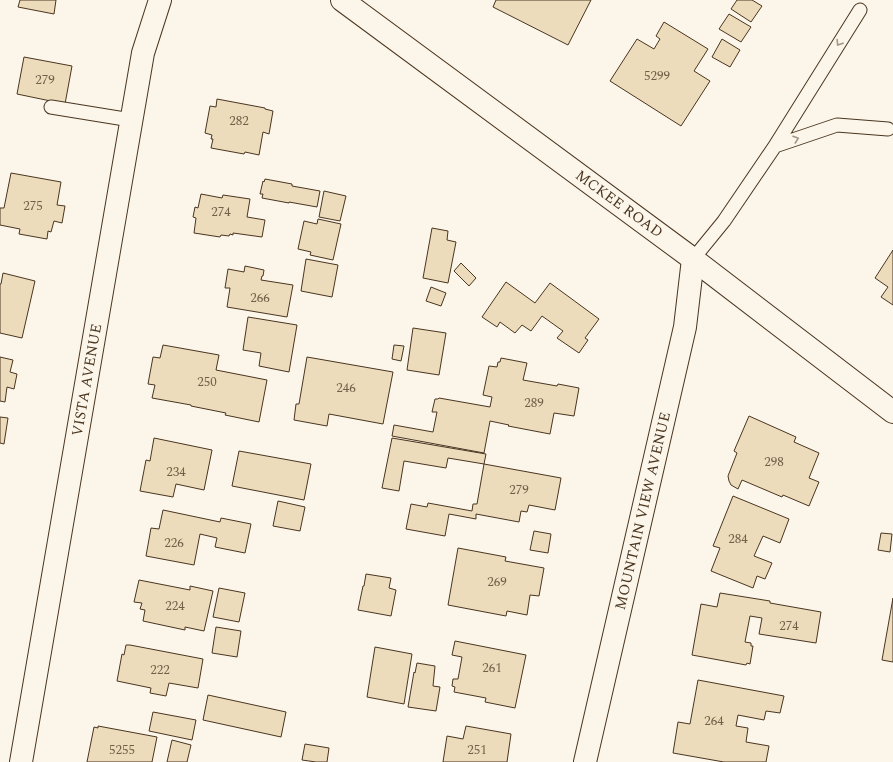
<svg xmlns="http://www.w3.org/2000/svg" width="893" height="762" font-family="Spectral,serif">
<rect width="100%" height="100%" fill="#fbf6e9"/>
<path fill="#ecdcbc" stroke="#4a3520" d="M20,0H56L54,14L18,7Z
M496,0H591L568,45L493,7Z
M737,0H752L762,6L751,22L731,9Z
M729,14L751,27L741,42L719,29Z
M664,22L708,49L694,71L710,81L681,126L610,81L637,39L654,49L660,39L656,36Z
M722,39L740,50L730,67L712,57Z
M24,57L72,66L65,104L17,94Z
M217,99L265,108V109L273,111L269,134L263,132L259,155L245,152L244,154L211,148L213,139H211L212,135L205,133L210,106L216,107Z
M11,173L61,182L57,205L65,206L62,223L54,221L51,232L48,231L47,239L19,234L20,229L0,225V208H4Z
M265,179L292,184V186L320,191L317,207L289,202V203L262,198L263,194H260L263,181L264,182Z
M324,191L346,196L340,221L319,217Z
M201,194L222,198L223,195L250,199L247,217L265,220L262,237L233,233V235L230,234L229,236L221,235L220,237L194,233L196,218L193,217L195,207L198,208Z
M318,219L341,224L333,260L310,255L311,252L298,249L304,221L317,224Z
M432,228L448,231L447,240L456,242L448,283L423,278Z
M893,250V305L881,297L888,287L875,278Z
M306,259L338,265L332,297L301,291Z
M461,263L476,278L469,286L454,271Z
M245,266L264,270L263,276H262L261,280L293,285L287,317L227,307L230,288H225L228,269L244,272Z
M3,273L35,281L22,338L0,333V284H1Z
M506,282L535,303L550,283L599,319L585,338L588,340L579,353L557,338L563,331L542,316L531,331L522,325L515,333L500,322L497,327L482,317Z
M431,287L446,293L441,306L426,301Z
M248,317L297,325L289,372L259,366L261,353L243,350Z
M413,328L446,333L439,375L407,370Z
M163,345L219,355L216,370L267,380L259,422L225,415L226,413L191,406V405L152,398L155,385L148,384L153,357L160,358Z
M394,345L404,346L401,361L392,359Z
M0,357L13,360L10,372L17,374L14,389L7,387L5,402L0,401Z
M307,357L393,372L383,424L329,414L327,426L294,420L296,404H299Z
M501,358L527,363L523,380L557,386L558,384L579,388L574,416L554,413L550,434L508,426L509,425L490,421L484,453L392,436L394,425L433,432L437,412H432L435,399H438L439,398L490,407L492,397L483,395L489,366L497,367L498,362H500Z
M749,416L796,437L794,442L819,453L809,478L819,482L809,506L783,495L782,497L742,480L738,489L731,485L729,481L728,476L737,453L734,451Z
M0,417L8,418L4,444L0,443Z
M154,438L212,450L204,490L176,484L173,497L140,491L146,460L150,461Z
M392,438L486,454L484,464L448,458L446,468L404,461L399,491L382,488Z
M239,451L311,464L304,500L232,486Z
M484,464L561,478L555,510L529,505L527,512L521,511L519,522L476,514V519L449,514L445,536L406,529L411,504L427,507L428,503L472,511L473,504H477Z
M733,496L789,519L780,543L763,536L754,556L772,563L765,579L757,576L753,588L711,571L720,548L713,546Z
M278,501L305,507L300,531L273,526Z
M163,510L220,522L221,518L251,524L245,553L215,547L217,538L200,534L194,565L146,556L151,528L159,529Z
M534,531L551,534L548,553L530,550Z
M881,533L892,534L890,552L878,550Z
M458,548L506,557L505,561L544,568L539,596L530,595L527,615L507,611L506,616L448,605Z
M366,574L391,578L389,588L396,590L391,616L358,610L363,586H364Z
M139,580L190,590V586L213,591L204,631L185,627V630L143,621L145,610L140,609L142,603L134,602Z
M219,588L245,593L239,622L213,617Z
M720,593L770,601V603L821,612L816,643L759,634L762,618L750,616L745,642L751,643V646H753L750,664L747,663L746,665L692,655L701,604L717,607Z
M893,598V662L882,660Z
M216,627L241,631L237,657L212,653Z
M455,641L526,655L515,708L485,702L486,698L454,692L455,687L452,686L453,679H458L462,657L452,655Z
M126,645H130L203,659L198,688L169,683L166,696L150,693L151,688L117,681L122,654L124,655Z
M375,647L412,654L404,704L367,697Z
M417,663L435,666L433,686L440,687L436,711L408,707L414,672L415,673Z
M698,680L784,696L780,713L766,711L764,720L738,715L736,726L748,728L746,742L769,746L766,762H724L673,753L678,722L690,724Z
M208,695L286,712L281,737L203,720Z
M153,712L196,720L192,740L149,731Z
M98,726L157,737L152,762H87L94,727L98,728Z
M466,726L511,734L507,762H443L447,736L463,739Z
M172,740L191,745L187,762H167Z
M305,744L329,748L327,762H316L302,760Z"/>
<g fill="none" stroke-linecap="round" stroke-linejoin="round">
<g stroke="#4a3520" stroke-width="15">
<path id="lane" d="M860,10L775,146L837,125L888,129
M51,107L131,120
M693,259L724,221L775,146"/>
</g>
<g stroke="#4a3520" stroke-width="24">
<path id="street" d="M21,762L143,53L160,0
M585,762L685,327L693,259"/>
</g>
<g stroke="#4a3520" stroke-width="24">
<path id="secondary" d="M342,0L693,259L893,412"/>
</g>
<use href="#lane" stroke="#fbf6e9" stroke-width="13"/>
<use href="#street" stroke="#fbf6e9" stroke-width="22"/>
<use href="#secondary" stroke="#fbf6e9" stroke-width="22"/>
</g>
<defs><path id="oneway-chevron" d="M-2-3.5L2.5 0L-2 3.5" fill="none" stroke-width="1.6" stroke-linecap="round" stroke-linejoin="round"/></defs>
<g stroke="#a29684">
<use href="#oneway-chevron" transform="translate(839 43) rotate(122)"/>
<use href="#oneway-chevron" transform="translate(796 139) rotate(-19)"/>
</g>
<g text-anchor="middle" dominant-baseline="central" stroke-width="3" stroke-linejoin="round" paint-order="stroke">
<g font-size="13" fill="#725f47">
<text x="657" y="76">5299</text>
<text x="45" y="80">279</text>
<text x="239" y="121">282</text>
<text x="33" y="206">275</text>
<text x="221" y="212">274</text>
<text x="260" y="298">266</text>
<text x="207" y="382">250</text>
<text x="346" y="388">246</text>
<text x="534" y="403">289</text>
<text x="774" y="462">298</text>
<text x="176" y="472">234</text>
<text x="519" y="490">279</text>
<text x="738" y="539">284</text>
<text x="174" y="543">226</text>
<text x="497" y="582">269</text>
<text x="175" y="606">224</text>
<text x="789" y="626">274</text>
<text x="492" y="668">261</text>
<text x="160" y="670">222</text>
<text x="714" y="721">264</text>
<text x="122" y="750">5255</text>
<text x="477" y="750">251</text>
</g>
<g font-size="15" fill="#4a3520" stroke="#fbf6e9">
<text transform="translate(619 204) rotate(36)">MCKEE ROAD</text>
<text transform="translate(87 380) rotate(-80)">VISTA AVENUE</text>
<text transform="translate(643 511) rotate(-77)">MOUNTAIN VIEW AVENUE</text>
</g>
</g>
</svg>
